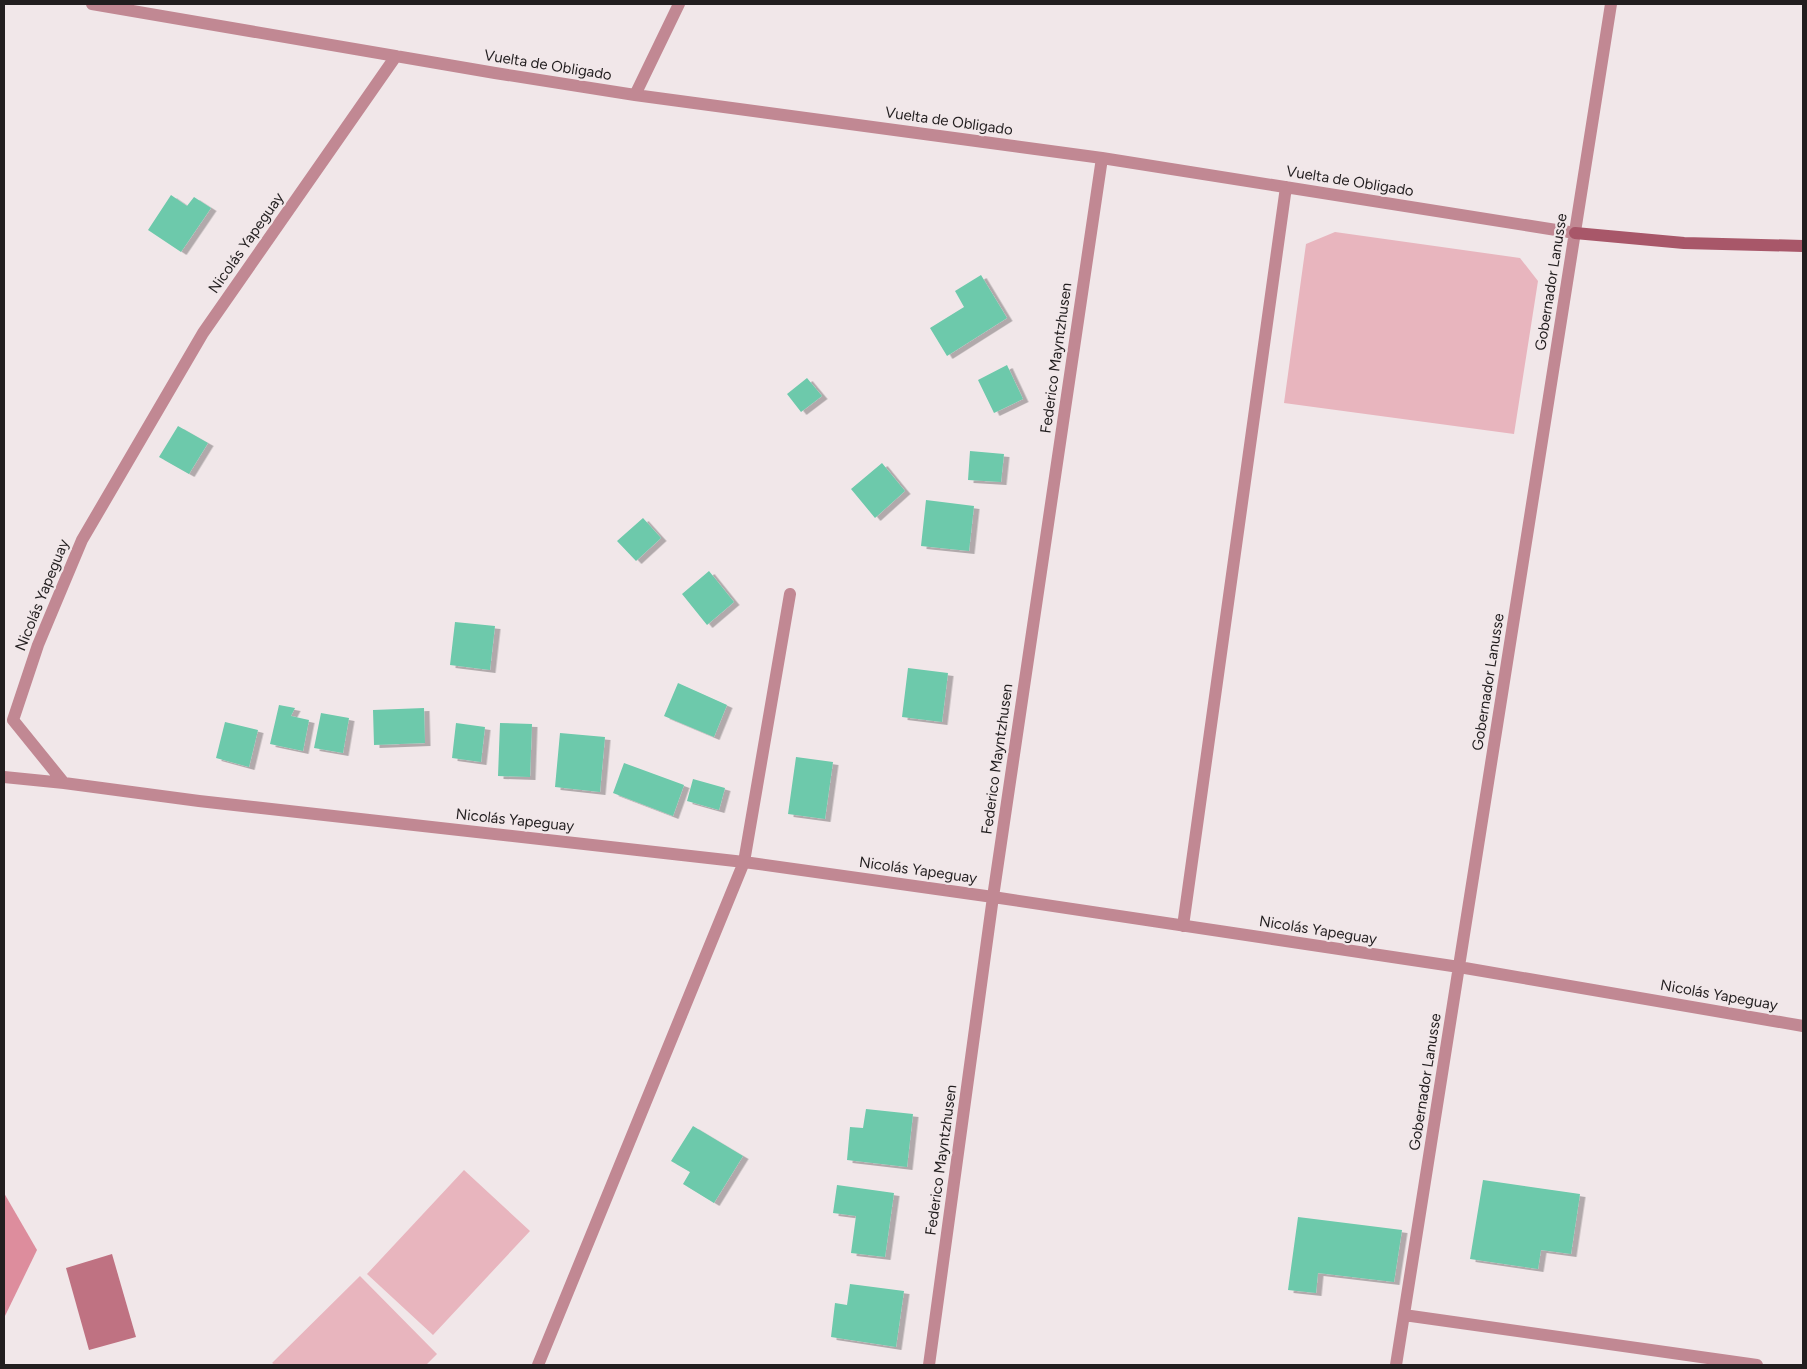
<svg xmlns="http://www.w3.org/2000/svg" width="1807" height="1369" font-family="Figtree,sans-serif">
<defs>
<filter id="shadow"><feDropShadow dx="5.5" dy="3" stdDeviation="0" flood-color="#0004"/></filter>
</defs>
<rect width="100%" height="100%" fill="#f1e7e9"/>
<path fill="#e8b5be" d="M1335,232L1520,258L1538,281L1514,434L1284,403L1306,244Z
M464,1170L530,1231L433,1335L367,1274Z
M360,1276L437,1354L426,1365H275L272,1363Z"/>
<path fill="#dd8d9d" d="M4,1193L37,1250L4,1318Z"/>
<path fill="#bf7282" d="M112,1254L136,1337L89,1350L66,1268Z"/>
<path fill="#6dc9ab" filter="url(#shadow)" d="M171,195L187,206L194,197L211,208L181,252L148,230Z
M981,275L1007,318L947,356L930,328L964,307L955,291Z
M1007,365L1023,399L994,413L978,380Z
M807,378L822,396L801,412L787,394Z
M178,426L208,443L189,474L159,457Z
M970,451L1004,454L1001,482L968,480Z
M882,463L905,491L875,518L851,489Z
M926,500L974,506L969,551L921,546Z
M643,518L661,538L636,561L617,541Z
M709,571L734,602L707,625L682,594Z
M455,622L495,626L490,670L450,665Z
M908,668L948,673L942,722L902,717Z
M678,683L727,705L714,737L664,716Z
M279,705L295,708L291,716L309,720L303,751L270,744Z
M424,708L425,743L374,745L373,710Z
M321,713L349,718L343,753L314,748Z
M225,722L258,730L249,767L216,758Z
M456,723L485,727L481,762L452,758Z
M500,723L532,724L530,777L498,776Z
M560,733L605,737L600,792L555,787Z
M796,757L833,762L825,819L788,814Z
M624,763L684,785L673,816L613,793Z
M693,779L725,788L719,810L687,801Z
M866,1109L913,1114L907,1167L847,1160L850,1127L863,1128Z
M693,1126L743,1156L714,1203L683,1184L690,1172L671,1161Z
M1483,1180L1580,1194L1571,1254L1541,1250L1538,1269L1470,1259Z
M837,1185L894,1193L885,1257L851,1253L856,1216L833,1213Z
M1298,1217L1402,1230L1394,1282L1318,1273L1316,1293L1288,1290Z
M850,1284L904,1291L896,1347L831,1337L835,1303L847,1305Z"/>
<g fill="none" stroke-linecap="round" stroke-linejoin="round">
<path stroke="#c18893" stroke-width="12" d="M92,4L495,73L635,95L1102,158L1575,233
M396,56L203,333L82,540L38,645L13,720L64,783L199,801L744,862L993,897L1459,967L1803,1026
M635,95L679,4
M4,777L64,783
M1183,926L1286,187
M1404,1315L1757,1365
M538,1365L744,862L790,594
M929,1365L993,897L1102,158
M1396,1365L1611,4"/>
<path stroke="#a85769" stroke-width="12" d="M1575,233L1684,243L1803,246"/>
</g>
<g text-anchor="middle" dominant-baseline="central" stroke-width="4.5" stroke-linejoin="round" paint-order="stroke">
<g font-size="15" fill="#221e1f" stroke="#f1e7e9">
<text transform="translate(548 65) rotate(9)">Vuelta de Obligado</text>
<text transform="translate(949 121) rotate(8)">Vuelta de Obligado</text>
<text transform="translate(1350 181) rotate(9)">Vuelta de Obligado</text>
<text transform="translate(246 243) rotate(-55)">Nicolás Yapeguay</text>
<text transform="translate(1551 282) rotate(-81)">Gobernador Lanusse</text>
<text transform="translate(1056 358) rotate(-82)">Federico Mayntzhusen</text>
<text transform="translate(42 595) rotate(-68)">Nicolás Yapeguay</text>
<text transform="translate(1488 682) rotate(-81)">Gobernador Lanusse</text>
<text transform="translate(997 759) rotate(-82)">Federico Mayntzhusen</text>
<text transform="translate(515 820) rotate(6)">Nicolás Yapeguay</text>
<text transform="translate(918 870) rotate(8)">Nicolás Yapeguay</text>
<text transform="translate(1318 930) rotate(9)">Nicolás Yapeguay</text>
<text transform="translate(1719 995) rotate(10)">Nicolás Yapeguay</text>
<text transform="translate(1425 1082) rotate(-81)">Gobernador Lanusse</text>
<text transform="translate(941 1160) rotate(-82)">Federico Mayntzhusen</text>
</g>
</g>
<rect width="1807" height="1369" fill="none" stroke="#221e1f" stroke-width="10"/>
</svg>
